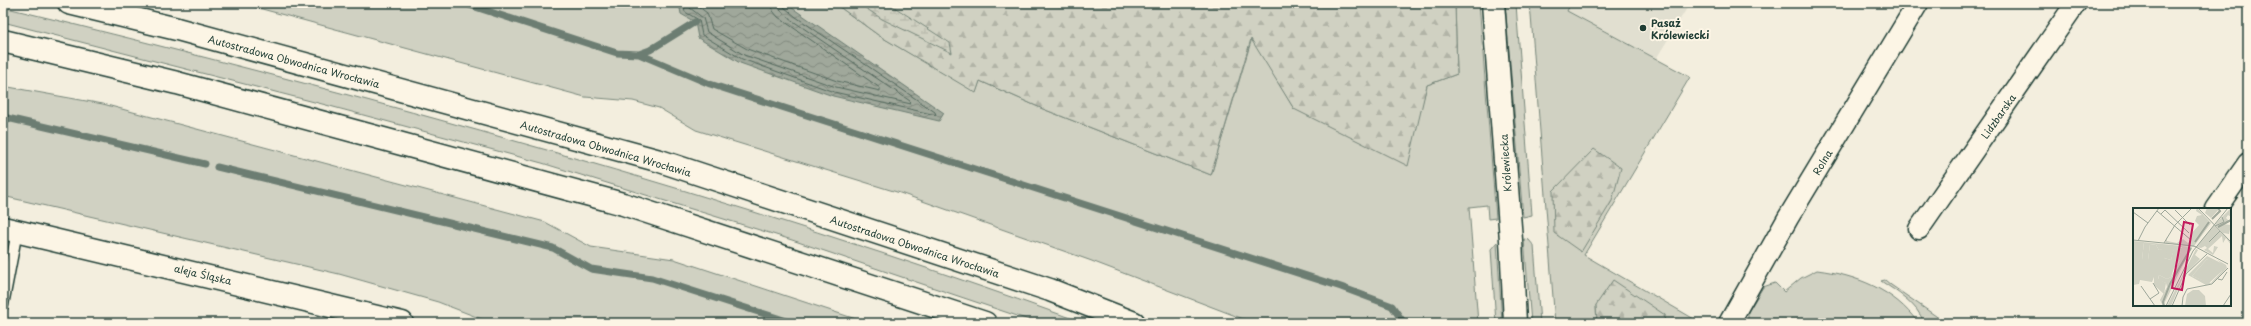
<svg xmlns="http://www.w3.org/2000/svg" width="2251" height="326" font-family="'Playpen Sans',sans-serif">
<defs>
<pattern id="forest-firs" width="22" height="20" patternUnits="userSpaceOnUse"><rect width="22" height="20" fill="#d0d1c2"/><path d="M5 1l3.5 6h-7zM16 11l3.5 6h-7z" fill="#b2b4a7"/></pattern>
<pattern id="wetland-marsh" width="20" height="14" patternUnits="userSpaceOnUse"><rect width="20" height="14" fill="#d0d1c2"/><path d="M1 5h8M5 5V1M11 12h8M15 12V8" fill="none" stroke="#b2b4a7"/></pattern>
<pattern id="water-waves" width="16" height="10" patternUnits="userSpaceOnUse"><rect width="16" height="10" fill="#a0a89b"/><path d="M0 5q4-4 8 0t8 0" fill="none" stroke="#828a7f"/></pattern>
</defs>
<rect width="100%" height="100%" fill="#f3eede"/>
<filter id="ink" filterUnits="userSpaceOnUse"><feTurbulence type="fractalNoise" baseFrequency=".025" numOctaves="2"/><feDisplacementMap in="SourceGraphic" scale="8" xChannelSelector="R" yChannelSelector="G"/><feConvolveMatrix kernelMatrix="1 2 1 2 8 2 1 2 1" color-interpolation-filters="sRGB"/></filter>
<g filter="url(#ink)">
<path fill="#e1dfd0" d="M1571,3H1690L1656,59L1566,11Z"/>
<path fill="#d0d1c2" stroke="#78877b" d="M240,3H834L878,35L976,92L980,81L1043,109L1211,175L1252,38L1294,109L1417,123L1427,85L1457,74L1455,3H1479L1496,218L1488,219L1487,205L1469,207L1478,323H1254L1089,260L900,193L696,130L659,108L633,101L585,97Z
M1505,3H1516L1517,18L1532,215L1523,217Z
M1530,3H1571L1567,11L1690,77L1584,255L1701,323H1664L1665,315L1596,305L1597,323H1555Z
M3,7C368,96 731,195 1084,323H1038L792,240L542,163L326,105L3,22Z
M3,86L103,104L545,222L591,247L674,259L868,323H492L438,302L339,274L3,196Z
M1524,239L1529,240L1534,246L1540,323H1531Z
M1497,242L1502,323H1496L1491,249Z
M1817,270C1856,275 1895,290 1918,323L1880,321V323H1834L1806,320L1796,323H1748V312L1763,287L1775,283L1784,292L1801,278Z
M1885,280L1891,285L1946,323H1924C1917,303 1897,292 1881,281Z"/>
<path fill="url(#forest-firs)" stroke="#78877b" d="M834,3H1455L1457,74L1427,85L1408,166L1294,109L1251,39L1211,175L1043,109L980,81L976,93L878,35Z
M1594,149L1621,168L1612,201L1581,252L1554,233L1553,191Z
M1613,280L1665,315L1664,323H1597L1596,305Z"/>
<path fill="url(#wetland-marsh)" stroke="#78877b" d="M858,3H888L950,43L952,53L882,19Z"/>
<path fill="url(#water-waves)" stroke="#6c7d72" d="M679,3H785L944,113L939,121L833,96L740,63L698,38L695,22L681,14Z"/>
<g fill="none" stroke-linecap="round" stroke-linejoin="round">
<path stroke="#53685d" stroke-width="1" d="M683,3L685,12L699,20L702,35L742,59L834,92L936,115L935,112L796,17L784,7L783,3
M688,3L690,8L703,18L707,32L744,55L836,87L911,104L910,101L793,21L780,10L778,3
M694,3L707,13L712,29L747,49L837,81L880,91V88L778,17L773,11L772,3"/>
<path stroke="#6c7d72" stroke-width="7" d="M463,3L617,53L639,54L710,84L1341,287L1392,306L1404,323
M639,54L650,50L695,22
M3,117L205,164
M217,167L553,248L591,269L652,278L793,323"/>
<g stroke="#1f3d34" stroke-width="13">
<path id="service" d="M3,305L17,231"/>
</g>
<g stroke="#1f3d34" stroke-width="23">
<path id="minor" d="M2216,209L2248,163
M1919,229L2076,3
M1729,323L1788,218L1918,3"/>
</g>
<g stroke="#1f3d34" stroke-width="25">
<path id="tertiary" d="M1493,3L1511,240L1515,323
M3,228L402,323"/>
</g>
<g stroke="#1f3d34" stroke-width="25">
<path id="motorway" d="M69,3L177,29L660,161L1050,290L1134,323
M3,41L177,83L623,204L985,323"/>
</g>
<use href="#service" stroke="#fcf5e5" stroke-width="10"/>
<use href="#minor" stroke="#fcf5e5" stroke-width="20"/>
<use href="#tertiary" stroke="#fcf5e5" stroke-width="22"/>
<use href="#motorway" stroke="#fcf5e5" stroke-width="22"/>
</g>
</g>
<circle fill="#1f3d34" stroke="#fcf5e5" stroke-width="1.5" cx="1643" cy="28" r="4"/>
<g text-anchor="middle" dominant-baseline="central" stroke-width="4" stroke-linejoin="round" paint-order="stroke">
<g font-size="10" font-weight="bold" fill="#1f3d34" stroke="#fcf5e5" text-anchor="start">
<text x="1651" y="22">Pasaż<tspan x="1651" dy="12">Królewiecki</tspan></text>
</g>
<g font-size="10" fill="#1f3d34" stroke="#fcf5e5">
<text transform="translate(294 61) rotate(15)">Autostradowa Obwodnica Wrocławia</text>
<text transform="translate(1998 116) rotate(-55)">Lidzbarska</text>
<text transform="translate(606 148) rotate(16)">Autostradowa Obwodnica Wrocławia</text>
<text transform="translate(1822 162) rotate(-59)">Rolna</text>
<text transform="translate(1505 163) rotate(-94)">Królewiecka</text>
<text transform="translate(915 246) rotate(18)">Autostradowa Obwodnica Wrocławia</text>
<text transform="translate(203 274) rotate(13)">aleja Śląska</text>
</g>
</g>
<g transform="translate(2133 208)">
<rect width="98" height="98" fill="#f3eede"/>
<path d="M64,0L78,15L61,38H64L81,17L98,34V37L93,30L90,35L89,28L75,41L80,45L81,38L85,39L80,47L71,42L74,40L72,38L68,40L32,35L34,29V33L44,35L50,31L55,35L58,32L57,27L66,17L62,13L64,8L69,7L63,3ZM98,0V9L95,7L93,10L96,13L90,16L98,17L96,26L90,25L82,16ZM0,33L59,39L30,98L27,92L34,79L33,75L25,72L26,67L34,71L38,69L50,46L47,44L49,39L41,41L38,52L31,50L33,41L26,42L23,37L17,36L15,52H9L11,34ZM63,41L65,42L62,47L67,51L50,69L38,98H34ZM74,48L88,55L83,51L93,57L94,60L80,75L73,77L55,67ZM74,51L89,63L78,75L59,68ZM66,82L72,88L73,98H52L54,86L60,82Z" fill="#d0d1c2" fill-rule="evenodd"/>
<path d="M0,33L11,34L9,52H15L17,36L23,37L26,42L33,40L34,46L31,50L38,52L41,39L51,40L47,44L51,46L41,60L38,69L34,71L26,67L25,71L33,75L31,86L21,77V69L19,74L7,72L6,76L0,77Z" fill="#d0d1c2"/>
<path d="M74,51L88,57L89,63L76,75L59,68Z" fill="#d0d1c2"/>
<path d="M74,0H85L86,1L78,10L72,5Z" fill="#d0d1c2"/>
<path fill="none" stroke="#a0a89b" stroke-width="2" d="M79,11L87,3L85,0M85,19L98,12M62,34L76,14M31,98L30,94L37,76L58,40"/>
<path fill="none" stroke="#9ea79a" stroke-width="1" d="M65,0L98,34M42,2L57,17M24,3L58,32M0,4L15,15M28,6L32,2L56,25M82,18L91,14L89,9M0,32L61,38L74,45M5,33L12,19L26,0M76,34L87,23M31,35L42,17L59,0M74,45L95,56M85,71L89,72L94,64M8,78L22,98M17,91L26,85L20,75M33,98L60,43L95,0M39,98L53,66L74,46M49,98L50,89L54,81L79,76L95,60M90,98L98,86"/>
<path fill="#c2185b" fill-opacity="0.15" stroke="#c2185b" stroke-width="2" d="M51,14L60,16L49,82L39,80Z"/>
<rect width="98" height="98" fill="none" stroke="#1f3d34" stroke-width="2"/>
</g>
<rect width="2251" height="326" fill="none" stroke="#fcf5e5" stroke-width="16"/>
<rect x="8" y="8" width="2235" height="310" fill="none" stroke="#1f3d34" stroke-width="1.5" filter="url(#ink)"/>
</svg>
